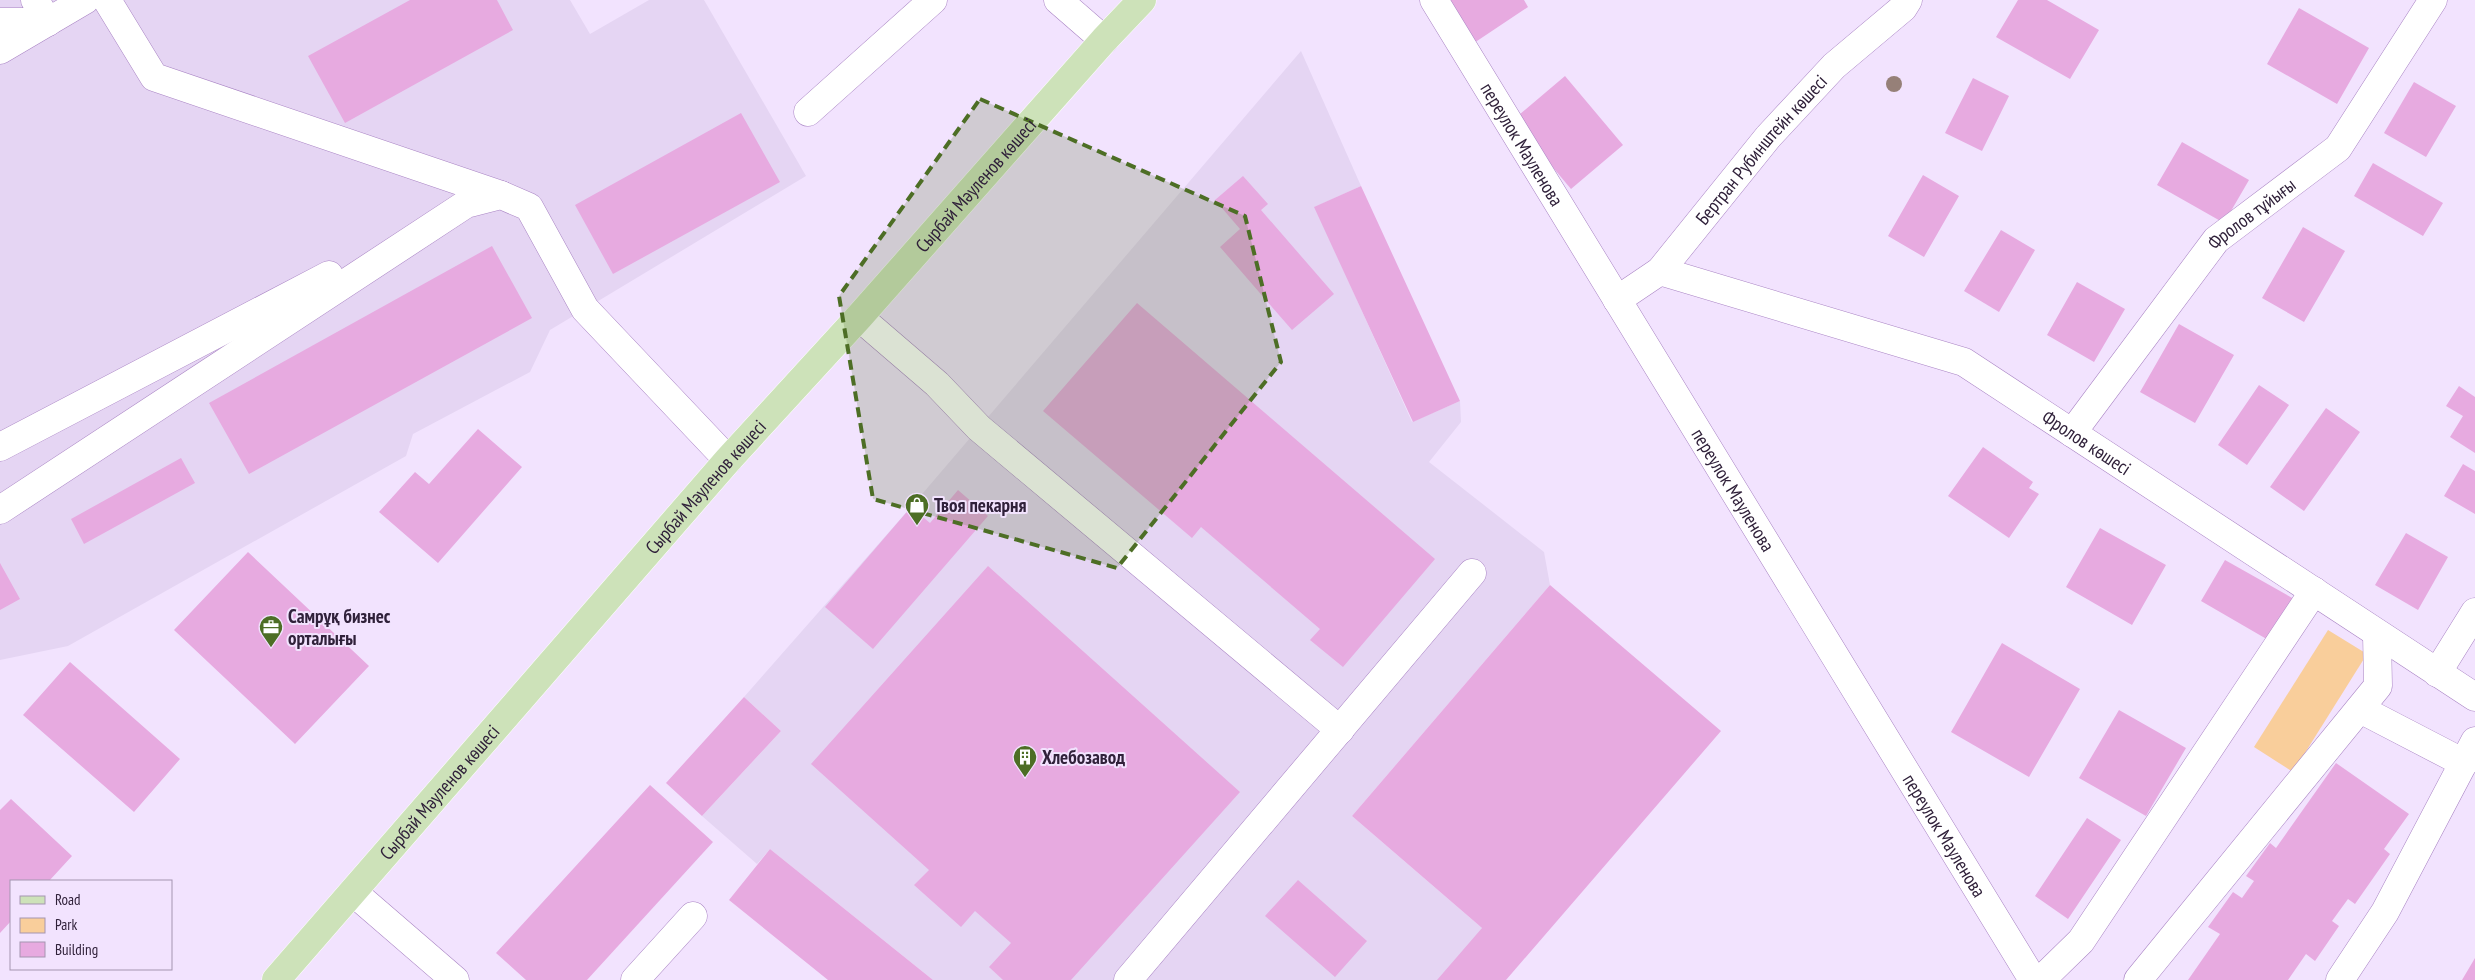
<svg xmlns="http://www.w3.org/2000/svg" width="2475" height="980" font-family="'PT Sans Narrow',sans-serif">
<rect width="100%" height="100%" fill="#f2e3fe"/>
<path fill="#e5d5f3" d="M0,0H570L590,34L649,0H704L806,176L550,330L530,372L413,434L406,456L68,646L0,660Z
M1301,51L1361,186L1315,207L1412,422L1460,401L1461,422L1429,462L1544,552L1550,585L1352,816L1482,928L1452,980H933L770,849L757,864L702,816L781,731L744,697L911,507Z"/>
<path fill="#f9ce9b" d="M2328,630L2367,654L2293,772L2254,747Z"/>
<path fill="#e7aae0" d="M410,0H497L513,30L345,123L308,56Z
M1437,0H1524L1528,7L1468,47Z
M2018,0H2047L2099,30L2070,79L1996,37Z
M2299,8L2369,48L2337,104L2267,64Z
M1565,76L1623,145L1571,189L1513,120Z
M1973,78L2009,96L1982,151L1945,133Z
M2414,82L2456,106L2426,157L2384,133Z
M741,113L780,182L613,274L575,205Z
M2182,142L2249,180L2224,223L2157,185Z
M2373,163L2443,203L2423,236L2354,196Z
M1923,175L1959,196L1924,257L1888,236Z
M1243,176L1268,204L1261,210L1334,294L1292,330L1220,247L1240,229L1215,200Z
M1361,186L1460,401L1413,422L1314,207Z
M2303,227L2345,251L2304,322L2262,298Z
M2001,230L2035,250L1999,312L1964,291Z
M492,246L532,318L249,474L209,403Z
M2077,282L2125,309L2094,362L2047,335Z
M1137,303L1435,559L1343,667L1310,640L1320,629L1201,527L1192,538L1043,411Z
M2179,324L2234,355L2195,423L2140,392Z
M2259,385L2289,405L2247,465L2218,445Z
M2459,386L2475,397V453L2450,437L2463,416L2446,406Z
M2326,408L2360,432L2304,511L2270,487Z
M478,429L522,467L438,563L379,512L415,472L429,484Z
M1983,447L2033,482L2029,488L2039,494L2009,538L1948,496Z
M181,458L195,483L84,544L71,519Z
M2463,464L2475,471V514L2444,496Z
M958,490L988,516L873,649L825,607L911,507L930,523Z
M2100,528L2166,565L2132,625L2066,587Z
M2406,533L2448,557L2418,610L2375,585Z
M248,552L369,666L295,744L174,630Z
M2225,560L2294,599L2270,641L2201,601Z
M0,563L20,599L0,610Z
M988,566L1240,792L1071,980H1003L989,967L1011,943L975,911L961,927L914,885L929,870L811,764Z
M1550,585L1721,731L1506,980H1437L1482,928L1352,816Z
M2002,643L2080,689L2029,777L1951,732Z
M70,662L180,759L134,812L23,715Z
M744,697L781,731L702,816L666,783Z
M2119,710L2186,748L2146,816L2079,778Z
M2336,763L2409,814L2384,849L2390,854L2355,904L2348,899L2332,921L2339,926L2315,961L2306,954L2288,980H2188L2220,934L2208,927L2233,892L2242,898L2254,881L2246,876L2270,843L2276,848Z
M650,785L713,842L587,980H526L496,953Z
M11,799L72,856L49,881H11V921L0,933V810Z
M2087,818L2121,840L2068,919L2035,896Z
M770,849L933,980H828L729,900Z
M1298,880L1367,941L1335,977L1265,916Z
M2475,958V980H2462Z"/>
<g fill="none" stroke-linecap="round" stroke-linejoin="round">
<g stroke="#a984c4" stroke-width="29">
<g id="minor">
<path d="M107,0L154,77L501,195"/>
<path d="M1058,0L1104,40"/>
<path id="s1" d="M1434,0L2033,980"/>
<path d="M0,22H48L35,0"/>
<path d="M0,50L85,0"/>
<path d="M808,112L933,0"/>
<path id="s2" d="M1660,271L1964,362L2475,697"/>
<path id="s3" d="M1617,300L1660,271L1768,137L1834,66L1903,8L1908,0"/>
<path d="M859,317L937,384L979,428L1340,730"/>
<path id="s4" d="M2072,433L2216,240L2338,148L2433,0"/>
<path d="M0,447L329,275"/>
<path d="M0,510L466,204L501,195L529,207L585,309L728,460"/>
<path d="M2437,673L2475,612"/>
<path d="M2360,709L2464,763"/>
<path d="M353,892L455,980"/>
<path d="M635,980L693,916"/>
<path d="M1128,980L1472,573"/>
<path d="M2041,980L2081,941L2314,591"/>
<path d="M2138,980L2378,686L2377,634"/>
<path d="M2340,980L2385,912L2475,741"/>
</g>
</g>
<g stroke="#fff" stroke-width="29">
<g id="major">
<path id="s5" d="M276,980L728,460L859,317L1104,40L1142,0"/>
</g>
</g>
<use href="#minor" stroke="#fff" stroke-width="28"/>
<use href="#major" stroke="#cde2b9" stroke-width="28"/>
</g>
<circle fill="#968078" cx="1894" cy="84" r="8"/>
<path fill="#4d6e25" fill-opacity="0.2" stroke="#4d6e25" stroke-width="4" stroke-dasharray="10 6" stroke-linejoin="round" d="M980,99L1245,216L1281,362L1117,568L873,499L839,296Z"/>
<defs>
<g id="shop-pin" transform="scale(1.25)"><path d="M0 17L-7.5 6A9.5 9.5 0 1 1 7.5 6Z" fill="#4d6e25" stroke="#f2e3fe"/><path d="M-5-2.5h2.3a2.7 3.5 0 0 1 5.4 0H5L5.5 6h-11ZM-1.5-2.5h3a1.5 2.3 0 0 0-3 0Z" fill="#fff"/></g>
<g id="office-pin" transform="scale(1.25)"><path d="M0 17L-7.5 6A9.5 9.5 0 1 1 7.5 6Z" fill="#4d6e25" stroke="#f2e3fe"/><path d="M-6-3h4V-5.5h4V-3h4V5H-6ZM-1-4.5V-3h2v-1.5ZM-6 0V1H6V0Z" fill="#fff"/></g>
<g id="building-pin" transform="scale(1.25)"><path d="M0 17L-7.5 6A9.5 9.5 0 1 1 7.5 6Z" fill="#4d6e25" stroke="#f2e3fe"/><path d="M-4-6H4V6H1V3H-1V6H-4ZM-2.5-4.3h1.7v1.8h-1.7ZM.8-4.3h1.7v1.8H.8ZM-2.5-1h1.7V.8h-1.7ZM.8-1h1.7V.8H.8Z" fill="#fff"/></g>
</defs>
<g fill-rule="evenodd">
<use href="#shop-pin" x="917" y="505"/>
<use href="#office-pin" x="271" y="627"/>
<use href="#building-pin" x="1025" y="757"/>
</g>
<g text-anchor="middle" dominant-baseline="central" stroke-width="4" stroke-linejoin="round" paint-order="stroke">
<g font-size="19" fill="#30213a" stroke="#f2e3fe">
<text stroke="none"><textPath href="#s1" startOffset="169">переулок Мауленова</textPath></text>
<text stroke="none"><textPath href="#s3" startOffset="210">Бертран Рубинштейн көшесі</textPath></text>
<text stroke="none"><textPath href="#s5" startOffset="1059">Сырбай Мәуленов көшесі</textPath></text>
<text stroke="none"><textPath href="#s4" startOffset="285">Фролов тұйығы</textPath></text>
<text stroke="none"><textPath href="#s2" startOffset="464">Фролов көшесі</textPath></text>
<text stroke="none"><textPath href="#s5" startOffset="654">Сырбай Мәуленов көшесі</textPath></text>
<text stroke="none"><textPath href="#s1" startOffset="574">переулок Мауленова</textPath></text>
<text stroke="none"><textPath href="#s5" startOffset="249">Сырбай Мәуленов көшесі</textPath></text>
<text stroke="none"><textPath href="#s1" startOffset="979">переулок Мауленова</textPath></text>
</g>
<g font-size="19" font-weight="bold" fill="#30213a" stroke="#f2e3fe" text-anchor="start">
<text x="934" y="505">Твоя пекарня</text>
<text x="288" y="616">Самрұқ бизнес<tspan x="288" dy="22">орталығы</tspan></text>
<text x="1042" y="757">Хлебозавод</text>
</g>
</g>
<rect x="10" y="880" width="162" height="90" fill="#f2e3fe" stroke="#a495b0"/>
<rect x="20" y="896" width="25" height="8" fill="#cde2b9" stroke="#a495b0"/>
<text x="55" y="905" font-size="15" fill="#30213a">Road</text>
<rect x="20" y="918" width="25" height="15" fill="#f9ce9b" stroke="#a495b0"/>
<text x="55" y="930" font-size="15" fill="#30213a">Park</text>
<rect x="20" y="942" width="25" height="15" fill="#e7aae0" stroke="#a495b0"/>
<text x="55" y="955" font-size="15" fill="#30213a">Building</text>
</svg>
